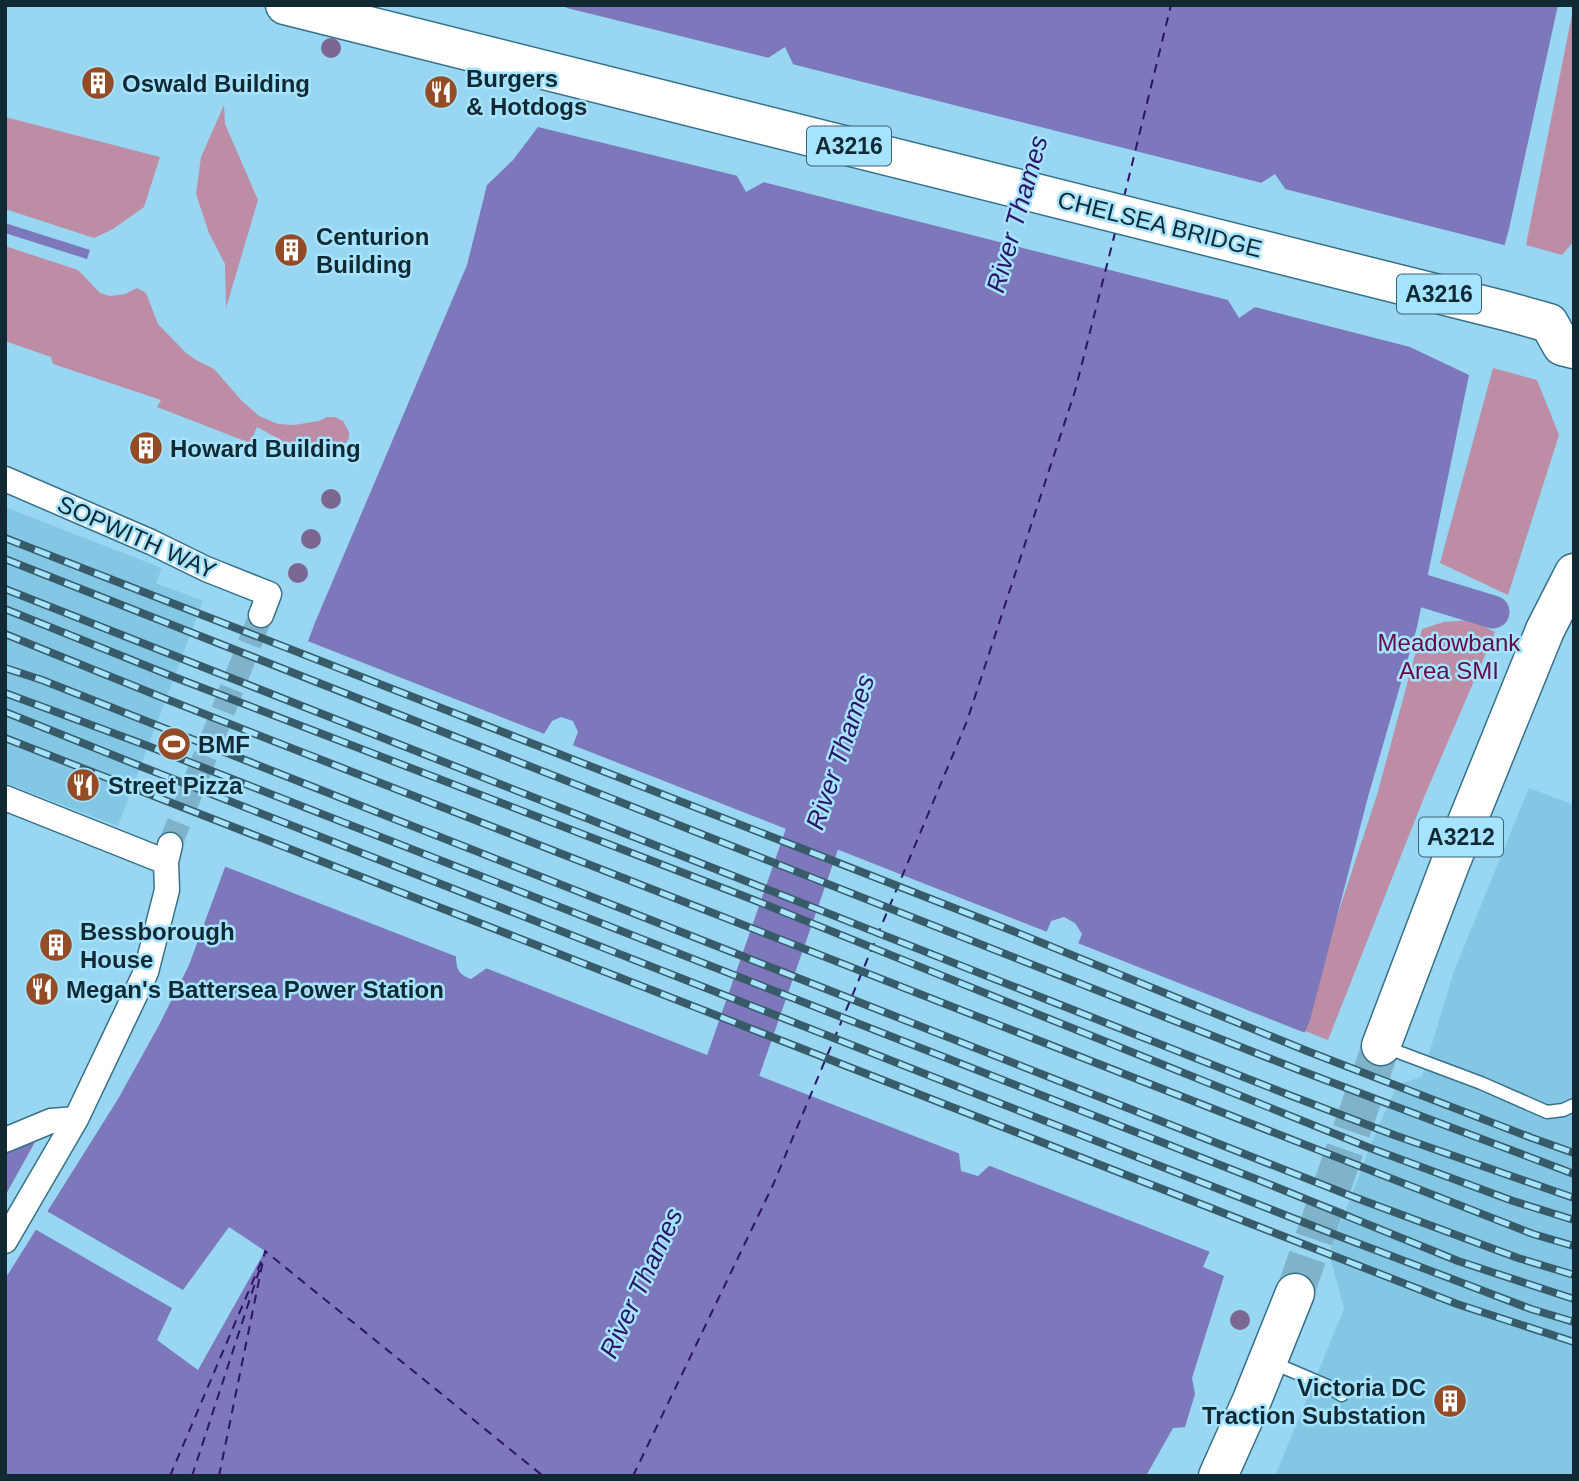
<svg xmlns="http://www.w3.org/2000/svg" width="1579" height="1481" font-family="Arial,sans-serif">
<rect width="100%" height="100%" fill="#99d6f1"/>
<path fill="#83c7e5" d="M5,507L162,568L156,583L203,601L118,826L5,783Z
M1529,788L1574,805V1476H1275L1344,1309L1329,1253L1377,1129L1398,1084L1422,1077L1454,971Z"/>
<path fill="#bc8da5" d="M1574,5V241L1562,255L1526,245Z
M224,105L225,124L258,200L226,308L225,264L209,233L196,194L201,157Z
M5,117L160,157L144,207L113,229L94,238L5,209Z
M5,246L78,270L100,293L110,296L125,294L137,288L146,293L158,324L185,352L196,360L214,369L242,401L259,416L278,424L294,425L319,421L327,417H335L343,421L349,432V438L343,447L336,453H325L310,441L300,439L286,447L281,440L257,427L250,443L157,407L161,400L53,364L51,357L5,341Z
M1493,368L1537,380L1559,435L1508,595L1440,563Z
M1472,620L1495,632L1425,795L1328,1040L1300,1029L1377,795L1422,629L1444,622Z"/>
<path fill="#7d77bb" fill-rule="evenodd" d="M566,5H1558L1509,229L1469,375L1417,627L1368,797L1310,1020L1203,1267L1224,1276L1192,1378L1195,1394L1185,1427L1173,1428L1146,1476H5V1279L118,1099L158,1027L189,965L314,625L467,265L487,185L513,160L538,127L563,62ZM785,47L793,64L764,182L746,192L737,176L768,58ZM1275,174L1286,190L1255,307L1239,318L1228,300L1261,183ZM561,717L573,721L578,732L487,968L471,979C459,975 456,969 456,956L544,734L552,721ZM812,817L822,818L828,826V837L738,1067C729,1080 721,1080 709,1069L708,1056L796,833L803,822ZM1064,917L1075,923L1082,934L989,1166L978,1176L961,1171L959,1154L1051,921Z
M5,223L90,250L87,259L5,233Z
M35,1142L5,1196V1147Z"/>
<path fill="#99d6f1" d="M563,7L773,59L771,60L742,177L534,126L559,61Z
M788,63L1266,184L1264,185L1231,300L1232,301L759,181L761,180Z
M1281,188L1508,246L1473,374L1469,375L1410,347L1251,306L1252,305L1283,190Z
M305,640L547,735L460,958L221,865Z
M570,744L799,834L712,1057L483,967Z
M821,843L1050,933L963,1155L734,1066Z
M1075,942L1308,1034L1213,1253L985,1164Z
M45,1210L183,1290L229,1227L265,1251L198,1370L157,1340L172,1308L33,1228Z"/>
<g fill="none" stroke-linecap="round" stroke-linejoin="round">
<path stroke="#7d77bb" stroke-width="33" d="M1380,582L1424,591L1493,612"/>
<path stroke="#7d77bb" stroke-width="56" d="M701,1149L733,1066L845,744"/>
<path stroke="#2c1568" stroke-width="2" stroke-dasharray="9 7" stroke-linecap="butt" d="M1124,197L1171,5
M170,1476L264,1255
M192,1476L261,1265
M219,1476L265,1251L543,1476
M633,1476L773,1185L967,721L1075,391L1115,233"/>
<path stroke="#7eb3cb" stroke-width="24" stroke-dasharray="24 12" stroke-linecap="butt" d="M170,845L261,615"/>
<path stroke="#7eb3cb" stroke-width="38" stroke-dasharray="38 19" stroke-linecap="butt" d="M1295,1293L1381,1046"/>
<g stroke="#367189" stroke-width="15">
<path id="lane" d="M1385,1047L1481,1083L1547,1112L1563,1110L1574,1105
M1271,1362L1327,1386L1342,1395"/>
</g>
<g stroke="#367189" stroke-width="27">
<path id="street" d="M5,479L151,542L206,569L269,594L261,615
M5,798L166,862
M5,1140L51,1121L76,1119
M5,1241L76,1119L146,972L167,890L166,862L170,845"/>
</g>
<g stroke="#367189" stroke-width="41">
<path id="primary" d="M285,5L1506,311L1549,323L1562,346L1574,349"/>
</g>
<g stroke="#367189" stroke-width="41">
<path id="highway" d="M1381,1046L1450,864L1545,630L1574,573
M1218,1476L1252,1400L1295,1293"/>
</g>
<use href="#lane" stroke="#fff" stroke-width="12"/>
<use href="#street" stroke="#fff" stroke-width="24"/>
<use href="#primary" stroke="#fff" stroke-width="38"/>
<use href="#highway" stroke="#fff" stroke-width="38"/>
<g stroke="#385b6a" stroke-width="8">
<path id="rail" d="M5,538L1013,931L1307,1051L1532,1138L1574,1153
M5,559L1299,1070L1574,1174
M5,589L1289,1095L1394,1135L1574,1198
M5,609L174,677L754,900L1370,1148L1513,1201L1574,1220
M5,634L166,699L1533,1234L1574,1246
M5,668L42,680L156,725L1351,1196L1518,1258L1574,1275
M5,693L148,746L1256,1179L1458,1261L1574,1299
M5,712L140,766L1336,1235L1531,1309L1574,1322
M5,738L1457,1304L1574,1342"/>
</g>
<use href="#rail" stroke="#a6e3fe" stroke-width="5" stroke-dasharray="16" stroke-linecap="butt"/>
</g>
<g fill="#7c6793">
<circle cx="331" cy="48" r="10"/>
<circle cx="331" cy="499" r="10"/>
<circle cx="311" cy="539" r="10"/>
<circle cx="298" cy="573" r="10"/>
<circle cx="1240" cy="1320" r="10"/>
</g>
<defs>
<g id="building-disc" transform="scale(1.75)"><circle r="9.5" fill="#934c26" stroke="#a6e3fe"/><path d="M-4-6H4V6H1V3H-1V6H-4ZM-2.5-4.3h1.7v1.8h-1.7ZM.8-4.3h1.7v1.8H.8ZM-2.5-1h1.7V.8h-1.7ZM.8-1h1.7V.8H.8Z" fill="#fff"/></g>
<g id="restaurant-disc" transform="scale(1.75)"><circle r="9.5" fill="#934c26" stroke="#a6e3fe"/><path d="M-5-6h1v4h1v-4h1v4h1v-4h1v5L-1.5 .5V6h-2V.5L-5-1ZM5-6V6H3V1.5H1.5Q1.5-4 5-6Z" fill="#fff"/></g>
<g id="stadium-disc" transform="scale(1.75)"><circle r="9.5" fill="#934c26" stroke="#a6e3fe"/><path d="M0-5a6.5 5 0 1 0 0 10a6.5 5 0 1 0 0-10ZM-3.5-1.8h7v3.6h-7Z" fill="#fff"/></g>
</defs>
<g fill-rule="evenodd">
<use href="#building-disc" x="98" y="83"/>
<use href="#restaurant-disc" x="441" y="92"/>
<use href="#building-disc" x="291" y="250"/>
<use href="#building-disc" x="146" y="448"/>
<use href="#stadium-disc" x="174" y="744"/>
<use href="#restaurant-disc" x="83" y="785"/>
<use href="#building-disc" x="56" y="945"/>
<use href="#restaurant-disc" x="42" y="989"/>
<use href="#building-disc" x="1450" y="1401"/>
</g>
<g text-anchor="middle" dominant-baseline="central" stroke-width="5" stroke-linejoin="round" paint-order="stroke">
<g fill="#a6e3fe" stroke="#3d6170" stroke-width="2">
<rect x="807" y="126.5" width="84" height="39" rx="5"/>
<rect x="1397" y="274.5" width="84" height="39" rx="5"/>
<rect x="1419" y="817.5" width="84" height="39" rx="5"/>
</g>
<g font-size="23" font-weight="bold" fill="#102933">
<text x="849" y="146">A3216</text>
<text x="1439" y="294">A3216</text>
<text x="1461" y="837">A3212</text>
</g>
<g font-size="24" font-weight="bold" fill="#102933" stroke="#a6e3fe" text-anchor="start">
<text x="466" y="78">Burgers<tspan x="466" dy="28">&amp; Hotdogs</tspan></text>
<text x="122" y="83">Oswald Building</text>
<text x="316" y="236">Centurion<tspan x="316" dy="28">Building</tspan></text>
<text x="170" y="448">Howard Building</text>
<text x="198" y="744">BMF</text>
<text x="108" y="785">Street Pizza</text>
<text x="80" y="931">Bessborough<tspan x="80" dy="28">House</tspan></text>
<text x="66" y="989">Megan's Battersea Power Station</text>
<text x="1426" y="1387" text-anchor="end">Victoria DC<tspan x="1426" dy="28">Traction Substation</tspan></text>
</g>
<g font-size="24" fill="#102933" stroke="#a6e3fe">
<text transform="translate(1160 224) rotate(14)">CHELSEA BRIDGE</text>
<text transform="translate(137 537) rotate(24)">SOPWITH WAY</text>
</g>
<g font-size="24" fill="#650c46" stroke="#a6e3fe">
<text x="1449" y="642">Meadowbank<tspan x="1449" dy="28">Area SMI</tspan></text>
</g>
<g font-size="26" font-style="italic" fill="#2c1568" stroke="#a6e3fe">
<text transform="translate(1017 214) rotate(-74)">River Thames</text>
<text transform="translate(840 752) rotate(-71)">River Thames</text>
<text transform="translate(641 1283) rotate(-65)">River Thames</text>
</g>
</g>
<rect width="1579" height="1481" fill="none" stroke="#102933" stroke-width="14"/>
</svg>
